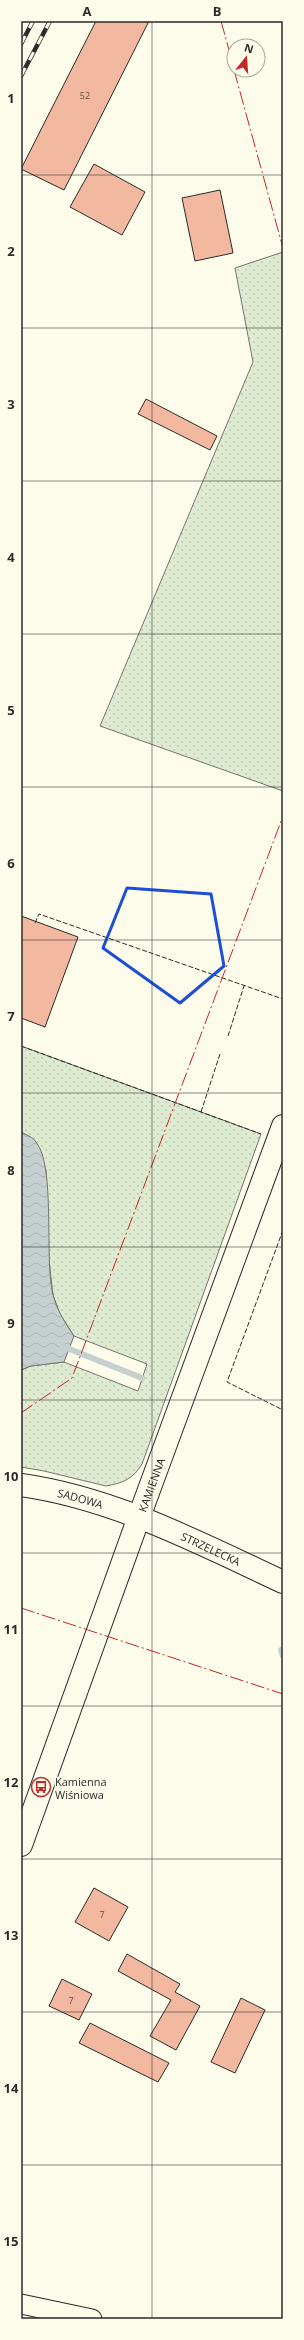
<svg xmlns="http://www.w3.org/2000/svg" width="304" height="2340" font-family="'Open Sans',sans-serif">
<defs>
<pattern id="grass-dots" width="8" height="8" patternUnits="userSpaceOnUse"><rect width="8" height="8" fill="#deebd1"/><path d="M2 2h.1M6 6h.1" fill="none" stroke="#bfcab4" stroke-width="1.8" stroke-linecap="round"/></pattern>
<pattern id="water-waves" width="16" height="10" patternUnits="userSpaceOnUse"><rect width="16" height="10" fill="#c7d0d0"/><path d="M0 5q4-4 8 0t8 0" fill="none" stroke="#abb3b3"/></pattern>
</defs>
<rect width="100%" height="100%" fill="#fdfbea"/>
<path fill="url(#grass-dots)" stroke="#74746e" d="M283,252V791L100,726L253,362L235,268Z
M21,1046L261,1134L142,1464C133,1479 123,1483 106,1486L44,1471L21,1467V1370L31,1366L64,1362L138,1391L147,1364L74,1336L60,1314L53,1295L48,1252L46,1170L28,1136L21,1132Z"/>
<path fill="url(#water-waves)" stroke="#74746e" d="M21,1132C26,1135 33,1137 36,1142C56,1166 44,1259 53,1295C57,1310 65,1323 74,1336L64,1362L31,1366L21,1370Z"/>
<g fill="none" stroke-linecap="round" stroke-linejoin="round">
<path stroke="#c7d0d0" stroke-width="6" d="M62,1346L142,1378
M281,1650L283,1656"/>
</g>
<path fill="#f2b8a0" stroke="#2b2b2b" d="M96,21H149L64,190L21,169Z
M94,164L145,192L122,235L70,207Z
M220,190L233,253L195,261L182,198Z
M146,399L217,436L210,450L138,414Z
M21,916L78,937L45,1027L21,1018Z
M94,1888L128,1907L109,1941L75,1922Z
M127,1954L180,1984L175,1992L200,2006L176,2050L150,2036L171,2000L118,1971Z
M62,1979L92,1994L79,2020L49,2006Z
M241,1998L265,2010L235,2073L211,2062Z
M90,2023L169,2063L158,2082L79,2043Z"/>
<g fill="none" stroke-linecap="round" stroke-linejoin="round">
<g stroke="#2b2b2b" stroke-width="21">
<path id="street" d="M21,2304L92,2319"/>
</g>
<g stroke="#2b2b2b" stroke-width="24">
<g id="secondary">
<path id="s1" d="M21,1485C114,1498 199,1543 283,1582"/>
<path id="s2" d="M21,1845L139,1517L283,1126"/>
</g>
</g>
<use href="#street" stroke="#fdfbea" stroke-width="19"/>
<use href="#secondary" stroke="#fdfbea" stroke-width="22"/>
<g stroke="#2b2b2b" stroke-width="4.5">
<path id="rail" d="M21,44L33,21
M21,76L50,21"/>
</g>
<use href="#rail" stroke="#fdfbea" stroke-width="3" stroke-dasharray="9" stroke-linecap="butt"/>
<path stroke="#2b2b2b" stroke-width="1" stroke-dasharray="5 2" stroke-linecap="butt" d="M35,923L39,914L283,999
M228,1036L244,986
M21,1046L261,1134
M201,1112L220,1054
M283,1230L227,1382L283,1410"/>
<path stroke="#c62828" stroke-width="1" stroke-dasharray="14 3 2 3" stroke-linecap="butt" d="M221,21L234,68
M234,70L283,248
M21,1413L72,1378L283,816
M21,1608L283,1694"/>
</g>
<path fill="none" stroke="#1d4ed8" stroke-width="3" stroke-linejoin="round" d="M127,888L211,894L224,966L180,1003L103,948Z"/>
<path fill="none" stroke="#2b2b2b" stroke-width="1" stroke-opacity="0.55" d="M152,21V2319M21,175H283M21,328H283M21,481H283M21,634H283M21,787H283M21,940H283M21,1093H283M21,1247H283M21,1400H283M21,1553H283M21,1706H283M21,1859H283M21,2012H283M21,2165H283"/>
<defs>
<g id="bus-ring" transform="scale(1)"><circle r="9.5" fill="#fdfbea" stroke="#c62828" stroke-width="1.5"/><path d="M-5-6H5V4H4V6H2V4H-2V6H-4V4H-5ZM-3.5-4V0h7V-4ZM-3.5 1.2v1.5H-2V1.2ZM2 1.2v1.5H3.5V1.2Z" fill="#c62828"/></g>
</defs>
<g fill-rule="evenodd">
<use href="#bus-ring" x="41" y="1787"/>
</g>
<g text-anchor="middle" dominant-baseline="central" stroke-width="3" stroke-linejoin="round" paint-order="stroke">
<g font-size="9" fill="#5d4e48">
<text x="85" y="95">52</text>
<text x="102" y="1914">7</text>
<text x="71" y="2000">7</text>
</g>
<g font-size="11" fill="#2b2b2b" stroke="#fdfbea">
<text stroke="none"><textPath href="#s2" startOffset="383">KAMIENNA</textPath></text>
<text stroke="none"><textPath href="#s1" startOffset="61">SADOWA</textPath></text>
<text stroke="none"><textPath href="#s1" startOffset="201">STRZELECKA</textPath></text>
</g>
<g font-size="11" fill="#2b2b2b" stroke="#fdfbea" text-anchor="start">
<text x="55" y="1781">Kamienna<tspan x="55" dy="13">Wiśniowa</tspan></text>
</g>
</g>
<rect width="304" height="2340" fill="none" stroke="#fdfbea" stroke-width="44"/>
<g transform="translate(246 58) rotate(17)"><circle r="19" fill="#fdfbea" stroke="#a9a89e"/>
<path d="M0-3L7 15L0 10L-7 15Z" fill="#c62828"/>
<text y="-6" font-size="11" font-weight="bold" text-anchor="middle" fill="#2b2b2b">N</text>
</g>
<rect x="22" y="22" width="260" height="2296" fill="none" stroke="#2b2b2b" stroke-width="1.5"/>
<g font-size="13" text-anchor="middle" font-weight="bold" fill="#2b2b2b">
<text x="87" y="16">A</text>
<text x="217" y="16">B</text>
<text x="11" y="103">1</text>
<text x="11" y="256">2</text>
<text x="11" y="409">3</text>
<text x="11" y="562">4</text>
<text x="11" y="715">5</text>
<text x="11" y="868">6</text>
<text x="11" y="1021">7</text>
<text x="11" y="1175">8</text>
<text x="11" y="1328">9</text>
<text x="11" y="1481">10</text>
<text x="11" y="1634">11</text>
<text x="11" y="1787">12</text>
<text x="11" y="1940">13</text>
<text x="11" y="2093">14</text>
<text x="11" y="2246">15</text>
</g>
</svg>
